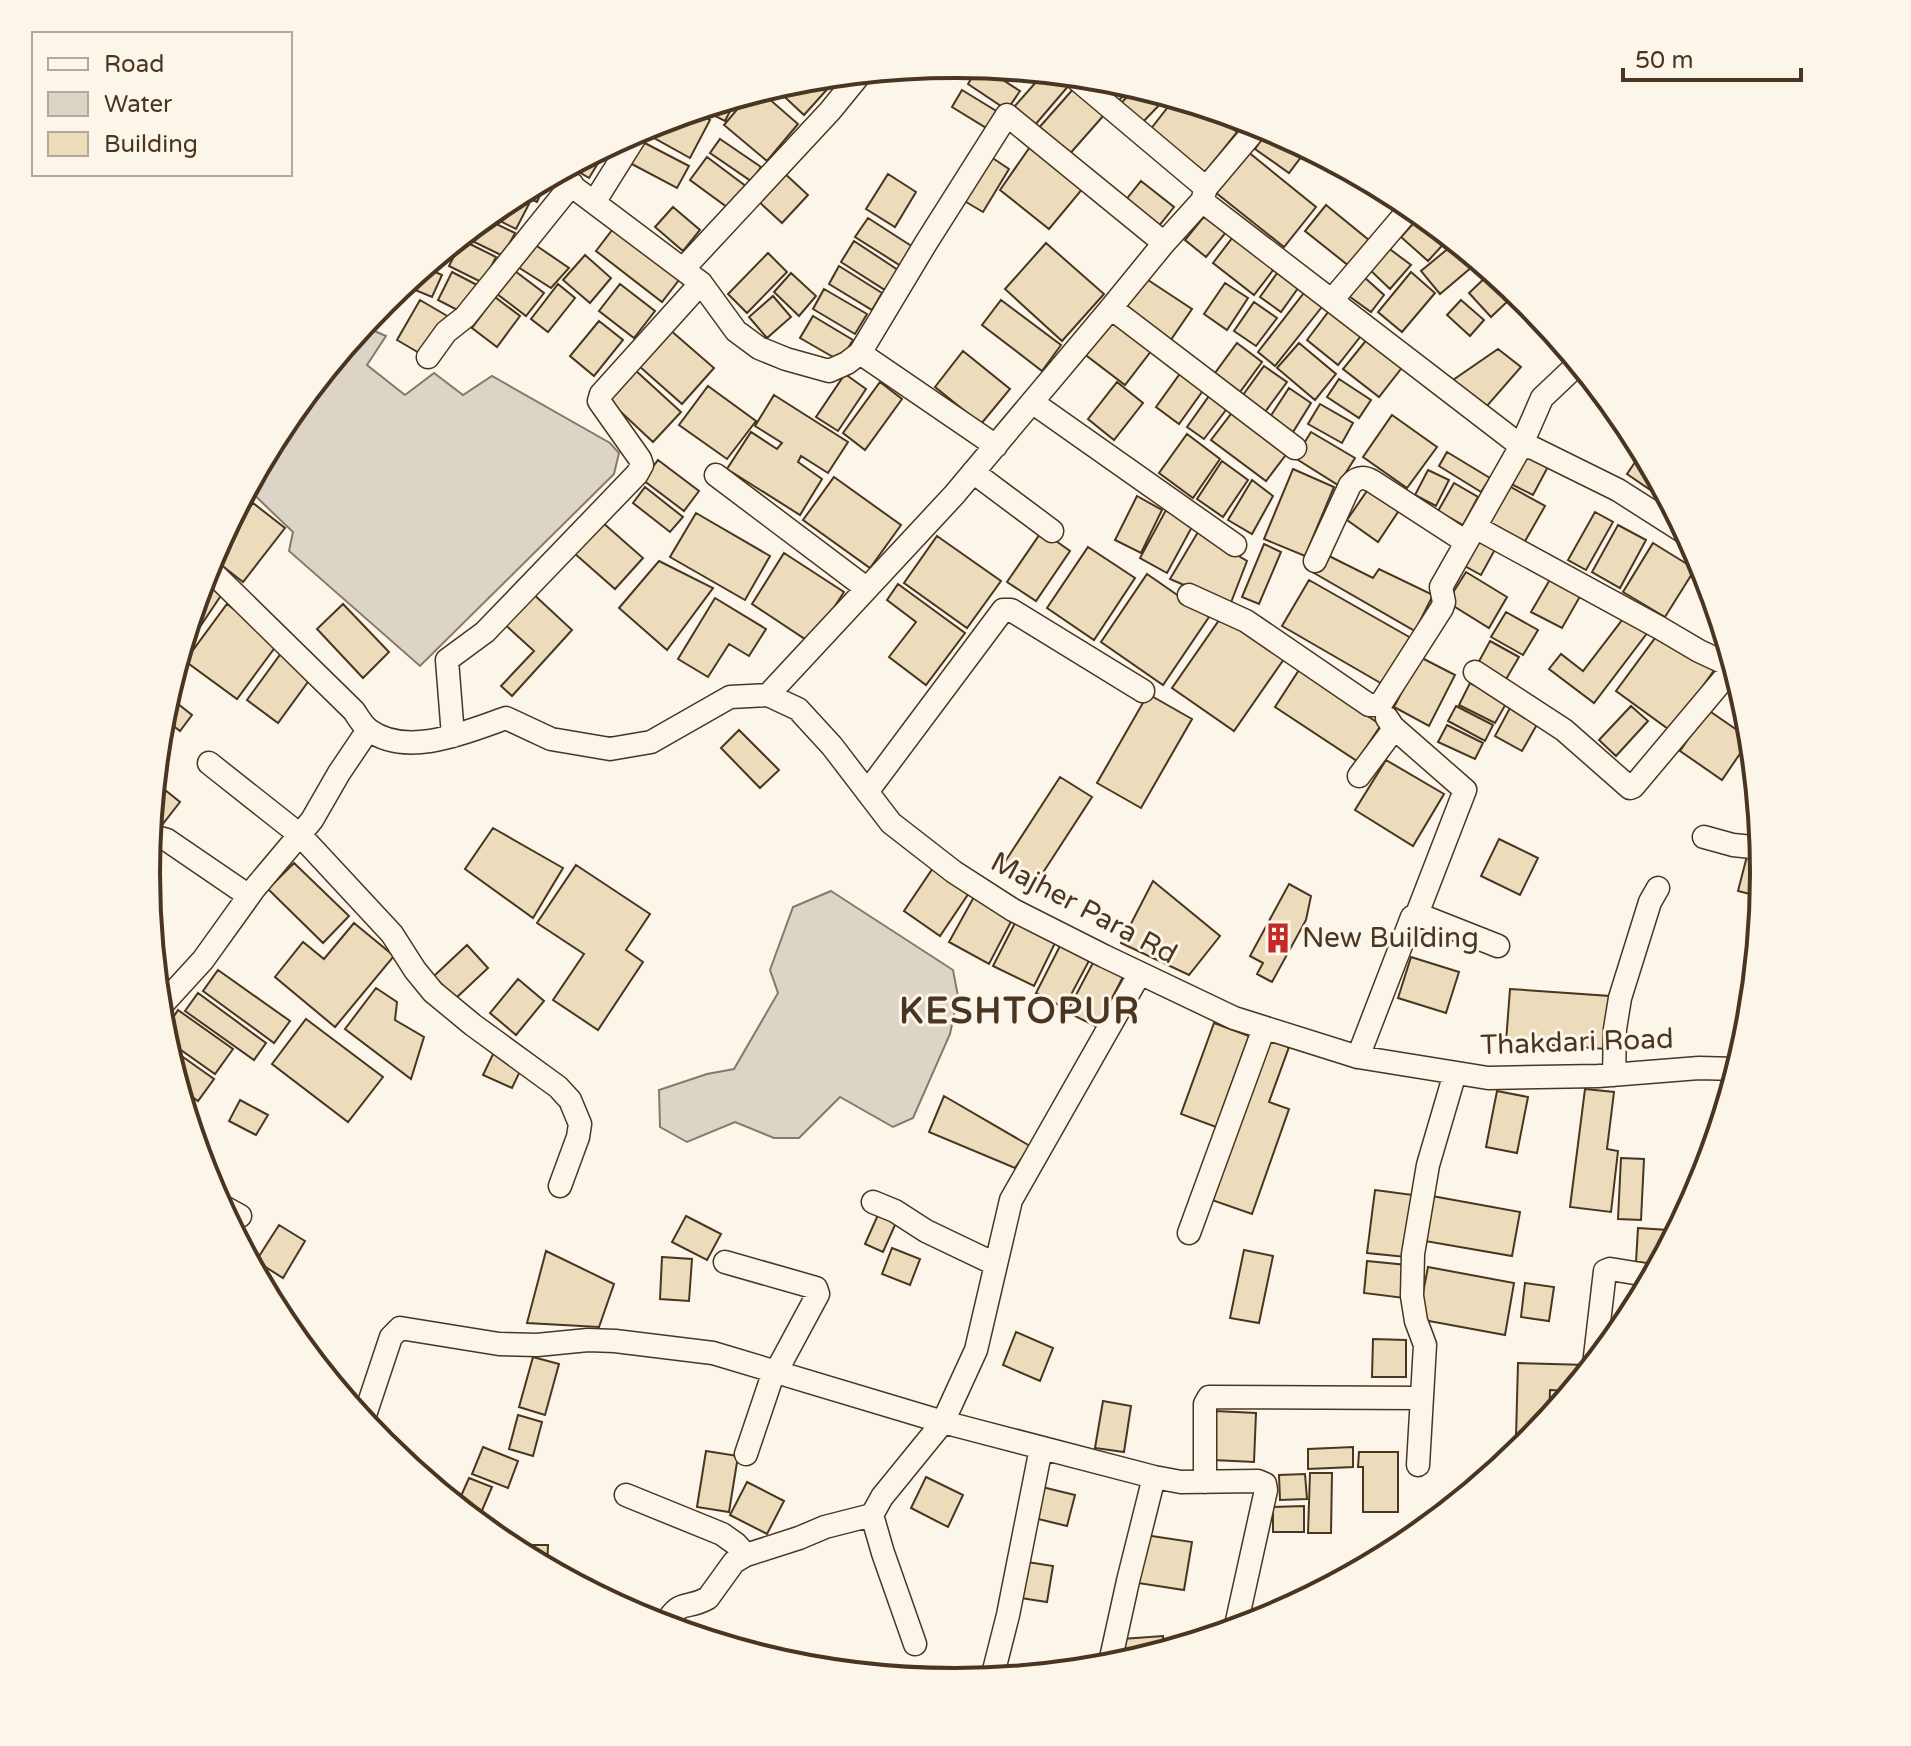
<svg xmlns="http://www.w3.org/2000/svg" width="1911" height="1746" font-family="'Varela Round',sans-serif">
<rect width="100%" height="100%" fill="#fbf6e9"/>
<path fill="#dcd4c6" stroke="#887966" stroke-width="2" d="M363,326L386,336L367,365L405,395L434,373L463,395L492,376L610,443L619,453L614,474L420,666L289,551L293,532L248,489L283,423Z
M831,891L953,970L958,996L950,1034L913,1118L893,1127L840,1097L799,1138H774L735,1122L687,1142L660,1127L659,1090L707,1074L734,1069L778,993L770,970L793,907Z"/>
<path fill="#ecdcbc" stroke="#4a3520" stroke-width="2" d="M979,66L983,67L1020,91L1007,110L968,84Z
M1044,73L1059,74L1070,84L1035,125L1014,107Z
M840,75L804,115L774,87L798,79Z
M1107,79L1114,80L1134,86L1118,101L1102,84Z
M1137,87L1168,96L1140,125L1119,105Z
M1074,88L1104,115L1067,157L1037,130Z
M962,90L998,112L988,129L952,107Z
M760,91L798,124L767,161L724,125L750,94Z
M737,98L725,121L701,109Z
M1175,98L1206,108L1237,132L1205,172L1150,130Z
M693,111L710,120L690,158L647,134L652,124Z
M1270,128L1307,149L1289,173L1255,149Z
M720,139L761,167L751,181L710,153Z
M639,140L689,166L677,188L628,162Z
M1032,144L1084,187L1049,229L1000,190Z
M603,148L606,150L589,178L569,166Z
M1247,151L1316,207L1284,247L1215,192Z
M988,155L1009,169L983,212L961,199Z
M707,157L747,187L731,210L690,180Z
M782,171L808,195L782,223L756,199Z
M888,174L916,192L895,227L866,209Z
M548,178L537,202L518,194Z
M1141,181L1174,207L1158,227L1125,201Z
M514,196L529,204L516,229L488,215Z
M1326,205L1370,241L1349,266L1305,231Z
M673,207L700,230L683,251L655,227Z
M1206,214L1227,231L1206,257L1185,240Z
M1422,214L1450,237L1428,261L1401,237Z
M484,218L515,233L503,256L466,238L469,230Z
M868,218L913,247L901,266L855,237Z
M616,225L682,276L662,302L596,251Z
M1236,233L1277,265L1254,295L1213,263Z
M462,240L496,257L483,283L449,266Z
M854,241L898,270L885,290L841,262Z
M1456,242L1479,261L1440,294L1421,271Z
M1046,243L1104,294L1062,341L1005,289Z
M534,244L569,268L551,288L518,267Z
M1387,247L1411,265L1390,289L1369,269Z
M768,253L787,272L747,313L728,294Z
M585,255L611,278L590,303L563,280Z
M839,266L882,293L872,310L829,284Z
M424,267L442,275L432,297L403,285Z
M1280,269L1301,284L1281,312L1260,297Z
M515,271L544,293L526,316L497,294Z
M452,272L479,286L465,314L438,300Z
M1411,272L1435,293L1402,332L1378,312Z
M791,273L816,296L799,316L774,292Z
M1488,275L1510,299L1491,317L1469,293Z
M1364,277L1384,295L1371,312L1346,294Z
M1145,278L1192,309L1168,344L1122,312Z
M1225,283L1248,298L1227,330L1204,314Z
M558,284L575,298L548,332L531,319Z
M620,284L655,311L634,338L599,311Z
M824,289L867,314L855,334L813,309Z
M1307,289L1325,303L1275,366L1258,352Z
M773,296L791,317L767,338L749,317Z
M495,297L520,316L497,347L472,328Z
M420,300L449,317L426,357L397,340Z
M1001,300L1061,345L1042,371L982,325Z
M1461,300L1484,320L1470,336L1447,315Z
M1254,302L1277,318L1256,346L1234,331Z
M1332,307L1364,332L1338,365L1307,340Z
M1113,314L1155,346L1125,385L1083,353Z
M813,316L853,340L840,361L800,338Z
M599,321L623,340L594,376L570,356Z
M669,329L714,368L682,404L639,366Z
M1368,338L1404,365L1379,397L1343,369Z
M1237,343L1262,362L1240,392L1215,373Z
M1299,343L1336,374L1315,400L1277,368Z
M1498,349L1521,367L1487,406L1453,380Z
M963,351L1010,389L981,424L935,387Z
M1264,366L1287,382L1265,412L1243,395Z
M1184,368L1207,385L1179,424L1156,407Z
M634,369L681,412L653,442L607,399Z
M845,374L866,389L838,431L816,417Z
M1339,379L1371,400L1359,418L1327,397Z
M880,382L902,399L865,450L843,433Z
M1117,382L1143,403L1114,440L1088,419Z
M708,386L756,421L727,459L679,425Z
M1289,388L1311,403L1293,432L1270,417Z
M1214,389L1232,402L1204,439L1187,427Z
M774,395L848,442L828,473L801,456L798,462L822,479L800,515L727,469L751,432L777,449L782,443L755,426Z
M1320,404L1353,423L1342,443L1308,424Z
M1234,410L1288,452L1266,481L1211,440Z
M1392,415L1437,447L1407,488L1363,457Z
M1311,432L1355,458L1338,485L1295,458Z
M1187,434L1220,459L1193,498L1159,473Z
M1528,449L1551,461L1533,495L1511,484Z
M1447,452L1490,478L1481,492L1439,466Z
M1642,452L1659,481L1652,491L1627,474Z
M658,460L699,491L684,511L643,480Z
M1222,461L1248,480L1223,517L1197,499Z
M1293,469L1334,487L1305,556L1264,539Z
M1428,470L1449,480L1436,506L1415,495Z
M834,477L901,525L870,568L803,520Z
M1252,480L1273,496L1252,534L1228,520Z
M1454,483L1478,497L1463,525L1438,511Z
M1371,485L1402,506L1378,542L1347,520Z
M1509,486L1545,506L1524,543L1488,523Z
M645,487L683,517L670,532L633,503Z
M1137,496L1162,510L1141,553L1115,540Z
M253,503L285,528L243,582L211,557Z
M1166,510L1193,525L1167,573L1140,558Z
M1595,512L1613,522L1586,570L1568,560Z
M696,513L770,556L745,600L670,557Z
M602,522L643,558L615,589L574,553Z
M1618,525L1646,540L1620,588L1592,572Z
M1042,531L1070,551L1036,601L1007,582Z
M1198,532L1247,561L1230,605L1170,579Z
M1480,534L1498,544L1481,575L1463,565Z
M937,536L1001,581L967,628L904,583Z
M1653,543L1695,569L1665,617L1623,592Z
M1264,544L1281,552L1259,604L1242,597Z
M1088,547L1135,578L1094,640L1047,608Z
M784,553L844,592L811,643L752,604Z
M1325,554L1373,578L1379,569L1433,595L1415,631L1314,573Z
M659,561L713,588L667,650L619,608Z
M1466,572L1507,597L1489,628L1447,602Z
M205,574L226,588L179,658Z
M1147,574L1209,617L1163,685L1101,642Z
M1552,576L1582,593L1562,628L1531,612Z
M1309,580L1411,638L1384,685L1282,626Z
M898,584L965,633L926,685L889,657L916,622L887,600Z
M530,591L572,630L512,696L501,686L534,651L502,622Z
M715,598L766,629L749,656L729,644L708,677L678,659Z
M227,604L279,642L237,699L185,661Z
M343,604L389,652L363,678L317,629Z
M1506,612L1538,630L1523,655L1491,637Z
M1626,615L1648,632L1594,703L1549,669L1561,654L1583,671Z
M1222,616L1284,659L1234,731L1172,688Z
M1661,630L1715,669L1671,731L1616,691Z
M1490,641L1519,657L1505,681L1477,665Z
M282,652L313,675L278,723L247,700Z
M1420,657L1455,675L1429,726L1394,707Z
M1299,670L1381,725L1357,761L1275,707Z
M1470,683L1507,702L1495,723L1459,705Z
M1148,694L1192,719L1141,808L1097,783Z
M168,696L192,715L180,731L162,717Z
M1456,706L1493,725L1485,741L1448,721Z
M1511,706L1539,721L1522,751L1495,736Z
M1631,706L1648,721L1616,756L1599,740Z
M1708,710L1750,739L1722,780L1680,751Z
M1447,725L1483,743L1475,759L1438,742Z
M739,730L779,770L760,788L721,748Z
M1386,760L1444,794L1413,846L1355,810Z
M1060,777L1092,797L1033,888L1001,868Z
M155,782L180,802L162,825L152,817Z
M493,828L563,868L533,918L465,869Z
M1499,839L1538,858L1520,895L1481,876Z
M1747,856L1763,860L1764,873L1762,897L1738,891Z
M294,863L349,916L323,943L268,889Z
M576,865L650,914L626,950L643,962L598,1030L553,1000L584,954L537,923Z
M935,865L971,890L940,936L904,911Z
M1153,881L1220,936L1189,975L1121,943Z
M1289,884L1311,896L1306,920L1272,982L1257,974L1263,963L1250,956Z
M975,895L1014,916L989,964L949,942Z
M1017,919L1057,939L1034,986L993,966Z
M354,923L394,956L335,1027L275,977L303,942L324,959Z
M1062,942L1091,957L1064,1008L1036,993Z
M467,945L488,968L455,999L434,976Z
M1096,957L1125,973L1097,1027L1067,1012Z
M1411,957L1459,972L1446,1013L1398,998Z
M218,970L290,1021L274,1043L203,991Z
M518,979L544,1001L516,1035L490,1013Z
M376,988L397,1002L395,1020L424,1037L411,1079L345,1029Z
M1510,989L1610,996L1606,1049L1506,1042Z
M198,993L266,1043L254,1060L185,1011Z
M178,1010L233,1049L215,1074L164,1038L163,1033Z
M306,1019L383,1077L348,1122L272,1064Z
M1214,1023L1249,1036L1216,1127L1181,1114Z
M1266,1039L1289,1047L1269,1102L1289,1109L1252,1214L1209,1199Z
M166,1045L214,1079L198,1101L180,1088Z
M494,1052L523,1065L512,1088L483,1075Z
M1585,1089L1614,1092L1607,1149L1618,1151L1611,1212L1570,1207Z
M1497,1091L1528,1097L1517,1153L1486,1147Z
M944,1096L1030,1146L1015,1168L929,1132Z
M240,1100L268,1115L256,1135L229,1121Z
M1621,1158L1644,1159L1641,1220L1618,1219Z
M1375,1190L1413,1195L1406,1257L1367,1253Z
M1432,1196L1520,1212L1512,1256L1425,1241Z
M881,1208L899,1216L883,1252L865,1244Z
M686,1216L721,1234L707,1260L672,1242Z
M279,1225L305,1241L283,1278L256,1261Z
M1638,1228L1668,1230L1667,1249L1659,1264L1636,1262Z
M892,1248L920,1259L910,1285L882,1274Z
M1244,1250L1273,1256L1259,1323L1230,1318Z
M546,1251L614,1284L599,1327L527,1323Z
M662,1257L692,1259L689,1301L660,1299Z
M1367,1261L1407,1265L1404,1298L1364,1293Z
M1428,1267L1514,1283L1505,1335L1418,1319Z
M1525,1283L1554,1287L1549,1321L1521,1317Z
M1016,1332L1053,1348L1040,1381L1003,1365Z
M1373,1339L1406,1340V1377H1372Z
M533,1357L559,1364L545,1415L519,1407Z
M1518,1363L1588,1365V1371L1572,1391L1550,1390L1549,1419L1533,1438L1516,1437Z
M1103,1401L1131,1406L1124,1452L1095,1448Z
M1215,1411L1256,1413L1254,1462L1213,1460Z
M518,1415L542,1422L533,1456L509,1449Z
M483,1447L518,1461L508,1488L472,1474Z
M1353,1447V1467L1308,1469V1449Z
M706,1451L738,1456L729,1512L697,1507Z
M1359,1452H1398V1512H1363V1467H1358Z
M1310,1473H1332L1331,1533H1308Z
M1305,1474L1307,1499L1280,1500L1279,1475Z
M926,1477L963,1495L948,1527L911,1508Z
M469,1478L492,1487L478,1520L457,1505Z
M747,1482L784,1501L767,1534L730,1515Z
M1038,1486L1075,1495L1067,1526L1030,1517Z
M1304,1506V1532H1273V1507Z
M480,1524L523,1541L519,1552L506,1545Z
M1145,1535L1192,1542L1184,1590L1138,1583Z
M527,1545H548L547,1568L527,1557Z
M1021,1561L1053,1566L1047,1602L1015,1597Z
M1163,1636L1164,1651L1123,1662L1122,1639Z"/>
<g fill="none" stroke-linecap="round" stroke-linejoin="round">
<g stroke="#4a3520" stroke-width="25">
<path id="street" d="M1073,76L1206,188
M556,174L701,283L736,331L759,348L786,359L829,371L847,363L860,353
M595,201L640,129
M1202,201L1521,446L1533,448L1618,490L1687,534
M684,268L830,111L861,73
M1332,300L1412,206
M1111,308L1295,448
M428,357L446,332L465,317L572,184
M1032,402L1235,545
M996,446L860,353L926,243L1007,115L1164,243
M973,472L1052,531
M716,475L866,588
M1475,527L1660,628L1699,651L1729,665
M1315,561L1350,485C1357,477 1363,476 1372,481L1466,542
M207,567L354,711C358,717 363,726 369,730C407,758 467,732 506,718L551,739L610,749L651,742L730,697L768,695L798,709L832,746L891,823L954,872L1013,910L1104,956L1234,1018L1358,1057L1488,1078L1598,1076L1699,1068L1737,1069
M1189,595L1246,621L1369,705H1380L1442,608L1444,602L1441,587L1521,446L1542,398L1579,363
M1475,672L1564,730L1630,788L1633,787L1727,675L1731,655
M768,695L954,495L1111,308L1164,243L1202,201L1206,188L1260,124
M1393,727L1465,790L1417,914
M453,736L447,660L485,632L637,474L642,465L640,459L599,401L601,394L701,283
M209,763L300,835L392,934L415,970L433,992L473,1025L558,1087L570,1100L580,1124L578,1137L560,1186
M1359,776L1391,733L1393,727L1387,718
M867,792L1003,610H1011L1143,691
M150,835L167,840L249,896
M1704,837L1733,845L1762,848
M160,1007L203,960L254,889L312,820L339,773L368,730
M1358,1057L1412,917L1417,914L1498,946
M1614,1075L1615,1029L1620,998L1650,902L1658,888
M873,1202L895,1211L926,1231L995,1264
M220,1205L240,1216
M1189,1233L1264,1028
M725,1262L816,1288L818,1294L776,1372
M1594,1365L1605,1271L1610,1269L1653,1276
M361,1418L366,1412L391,1337L400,1328L499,1344L537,1345L588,1340L615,1341L713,1353L943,1422L1154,1477L1181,1482L1258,1481L1265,1484L1266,1490L1235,1630
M746,1454L774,1371
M1418,1465L1425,1345L1416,1321L1412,1296L1413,1254L1428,1165L1455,1073
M1205,1482V1404L1209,1397L1422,1398
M626,1495L722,1534L736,1544L746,1555
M664,1626C681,1597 685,1611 708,1598L734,1562L746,1555L799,1538L825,1527L872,1515
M915,1644L883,1553L872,1515L882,1497L943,1422L976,1350L1011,1200L1140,973
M1109,1667L1128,1581L1154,1477
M992,1678L1008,1615L1041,1448"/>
</g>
<use href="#street" stroke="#fbf6e9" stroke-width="22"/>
</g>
<defs>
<g id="building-bare" transform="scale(2.4)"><path d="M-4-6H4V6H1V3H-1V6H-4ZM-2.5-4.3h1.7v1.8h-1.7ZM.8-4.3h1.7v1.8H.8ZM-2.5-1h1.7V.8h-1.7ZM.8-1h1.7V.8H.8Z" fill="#c62828" stroke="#fbf6e9" stroke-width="2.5" paint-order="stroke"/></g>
</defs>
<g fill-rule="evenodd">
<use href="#building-bare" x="1278" y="938"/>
</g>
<g text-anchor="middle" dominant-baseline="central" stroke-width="6" stroke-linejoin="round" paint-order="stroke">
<g font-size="28" fill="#4a3520" stroke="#fbf6e9">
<text transform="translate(1084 908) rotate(28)">Majher Para Rd</text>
<text transform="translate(1577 1042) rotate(-2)">Thakdari Road</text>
</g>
<g font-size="28" fill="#4a3520" stroke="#fbf6e9" text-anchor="start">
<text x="1302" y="938">New Building</text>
</g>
<g font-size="36" font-weight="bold" letter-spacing="2" fill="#4a3520" stroke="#fbf6e9">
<text x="1020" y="1011">KESHTOPUR</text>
</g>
</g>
<path d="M0 0H1911V1746H0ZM160 873a795 795 0 1 1 1590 0a795 795 0 1 1-1590 0Z" fill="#fbf6e9" fill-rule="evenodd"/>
<path fill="none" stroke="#4a3520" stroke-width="4" d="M160 873a795 795 0 1 1 1590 0a795 795 0 1 1-1590 0Z"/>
<rect x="32" y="32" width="260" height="144" fill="#fbf6e9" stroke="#b4a999" stroke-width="2"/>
<rect x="48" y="58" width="40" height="12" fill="#fbf6e9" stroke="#b4a999" stroke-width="2"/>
<text x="104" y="72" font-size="24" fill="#4a3520">Road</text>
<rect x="48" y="92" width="40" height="24" fill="#dcd4c6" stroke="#b4a999" stroke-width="2"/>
<text x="104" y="112" font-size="24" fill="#4a3520">Water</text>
<rect x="48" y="132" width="40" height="24" fill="#ecdcbc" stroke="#b4a999" stroke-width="2"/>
<text x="104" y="152" font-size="24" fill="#4a3520">Building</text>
<path d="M1623 68v12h178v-12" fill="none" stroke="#4a3520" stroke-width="4"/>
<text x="1635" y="68" font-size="24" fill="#4a3520" stroke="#fbf6e9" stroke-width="6" paint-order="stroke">50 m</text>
</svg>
